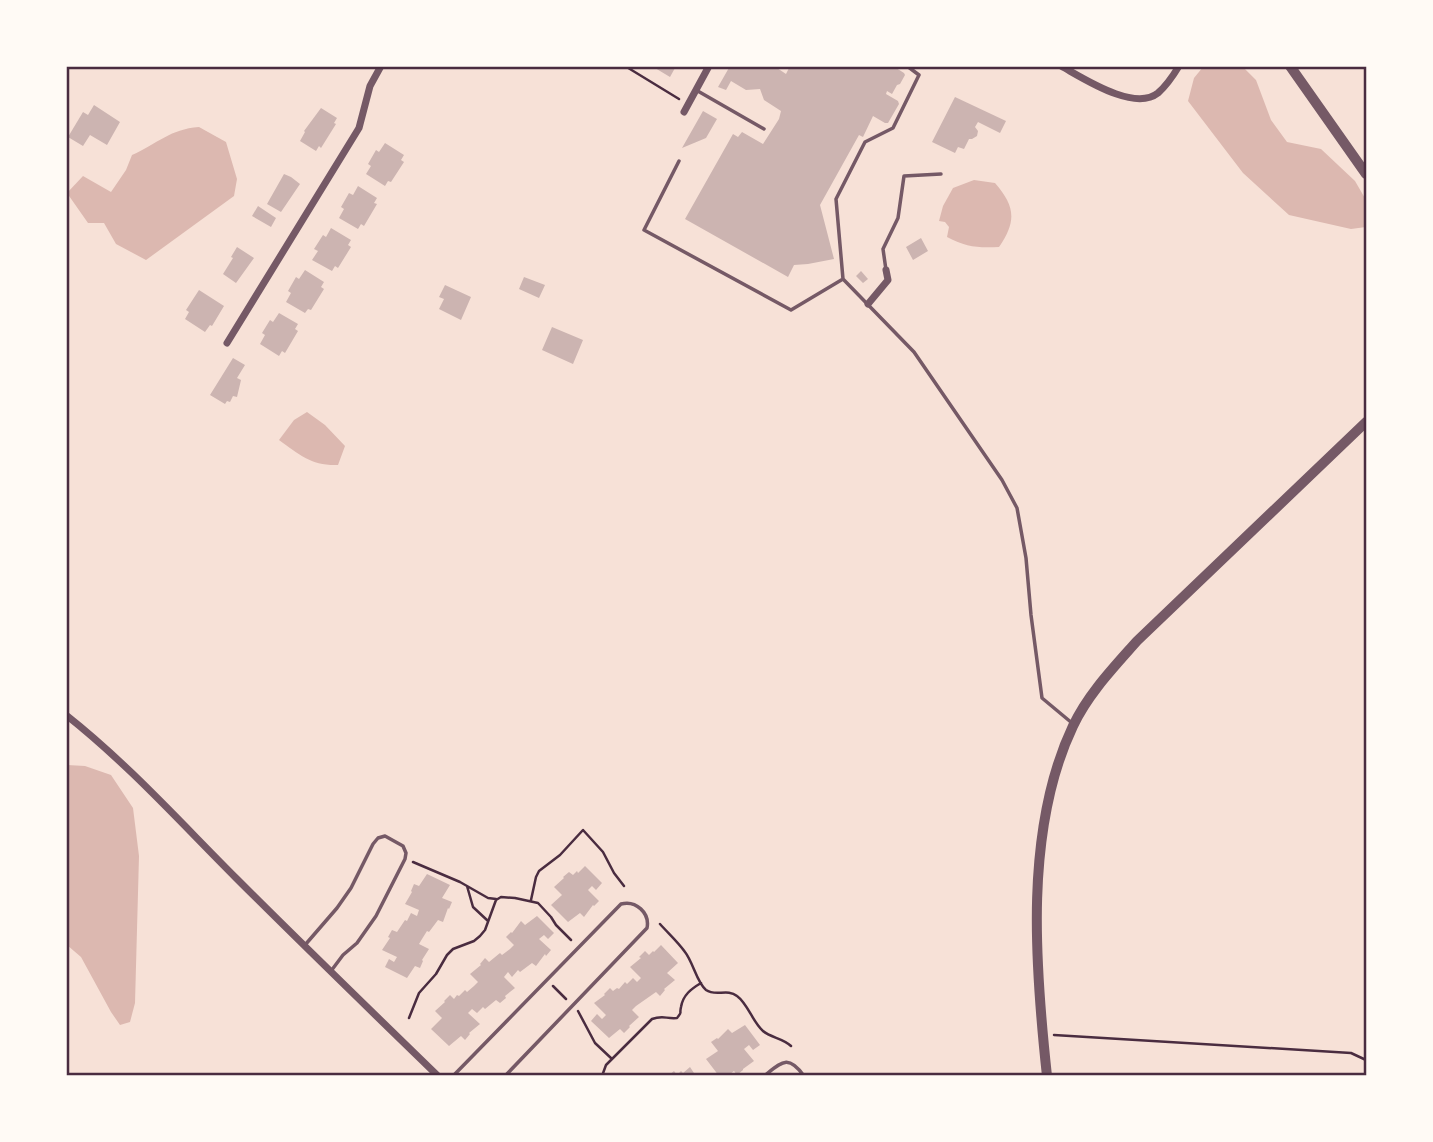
<svg xmlns="http://www.w3.org/2000/svg" width="1433" height="1142" font-family="Inter,sans-serif">
<rect width="100%" height="100%" fill="#f7e1d7"/>
<path fill="#dcb8b0" d="M1203,67H1243L1256,80L1271,120L1287,142L1321,149L1355,181L1366,200V227L1351,229L1289,215L1243,173L1188,101L1194,78Z
M199,127L226,142L237,179L234,196L146,260L116,244L104,223H88L67,193L83,176L111,192L126,170L132,155C157,144 170,129 199,127Z
M974,180L995,183C1015,206 1017,221 999,247C977,248 966,247 947,237L949,227L945,222L939,221L943,206L953,188Z
M307,412L325,425L345,446L338,465C312,466 300,455 279,440L294,420Z
M67,765L85,766L111,775L133,808L139,856L135,1003L130,1022L120,1025L111,1012L81,957L67,945Z"/>
<path fill="#ccb4b1" d="M656,66H673L675,68L670,77L655,68Z
M730,66H774L786,74L790,66H893L904,73L905,75L900,84L897,85L892,94L887,91L886,94L898,101L899,104L888,123H885L873,116L863,137L859,135L820,205L834,259L808,264L794,265L788,277L685,219L733,134L738,137L742,132L763,144L779,119L781,111L764,100L760,89L746,90L731,81L726,90L718,87Z
M955,97L1006,121L1000,133L978,122L975,127L978,131L977,136L972,139H969L964,149L958,147L955,153L932,142Z
M94,105L120,122L107,145L90,135L83,146L68,137L83,112L88,115Z
M321,108L337,118L334,123L336,124L321,148L319,146L316,151L300,141L305,132L304,131Z
M703,111L717,119L706,138L682,148Z
M385,143L404,155L401,160L404,162L391,182L388,181L385,186L366,174L371,166L368,164L376,150L379,152Z
M284,174L291,177L300,184L281,212L267,204Z
M358,186L377,198L374,203L377,204L364,226L361,224L358,229L339,218L344,209L341,207L349,193L353,195Z
M258,206L276,218L271,227L252,216Z
M331,228L351,240L348,245L351,247L338,268L335,266L332,271L312,260L318,251L314,249L323,235L326,237Z
M921,238L928,251L913,260L906,247Z
M237,247L254,258L236,283L223,274L233,258L231,257Z
M305,270L324,282L321,287L324,289L311,310L308,309L305,313L286,302L291,293L288,291L296,277L299,279Z
M861,271L868,279L863,283L856,276Z
M524,277L545,285L539,298L519,289Z
M445,285L471,297L461,320L439,309L444,299L439,297Z
M199,290L224,306L212,326L210,325L205,332L185,319L189,312L186,310Z
M279,313L298,324L295,329L298,331L285,353L282,351L279,356L260,344L265,335L262,333L270,320L273,322Z
M552,327L583,340L573,364L542,350Z
M233,358L245,365L237,378L241,380L237,397L233,396L230,402L227,401L225,404L210,395Z
M585,866L602,883L596,890L592,886L588,890L599,901L594,906L593,905L584,917L580,913L568,922L551,905L562,895L554,887L564,878L563,877L569,872L573,875L577,871L578,873Z
M427,874L450,885L442,898L452,902L449,909L448,908L443,922L438,920L429,932L427,931L422,939L419,944L429,949L422,960L423,961L420,968L415,966L407,978L385,967L389,959L394,962L397,957L382,950L390,938L388,937L392,930L397,932L405,920L407,921L411,913L417,916L419,910L405,904L412,892L411,891L414,884L419,886Z
M537,916L554,933L548,939L544,935L539,939L551,950L546,956L545,954L536,966L532,963L520,972L518,970L512,977L508,972L504,977L515,988L505,996L506,998L500,1003L496,1000L485,1009L483,1007L477,1013L472,1009L468,1013L480,1024L469,1033L470,1034L465,1040L461,1036L449,1046L431,1029L442,1018L435,1011L445,1002L444,1001L450,995L454,999L457,995L459,996L465,990L467,992L474,986L478,982L470,974L481,965L480,964L485,958L489,962L500,953L502,955L510,949L514,945L506,937L511,932L512,933L521,921L525,925Z
M661,945L678,963L667,973L675,980L664,989L665,990L660,996L656,992L636,1006L632,1010L639,1017L629,1026L630,1027L624,1033L620,1029L609,1038L591,1021L597,1014L602,1019L606,1015L594,1003L605,995L604,994L610,988L613,991L617,988L619,989L625,982L627,984L633,978L637,982L641,978L630,967L641,958L639,957L645,951L649,955L653,951L654,952Z
M745,1025L760,1045L753,1050L749,1045L744,1049L754,1061L743,1069V1070L737,1075L734,1071L730,1074L728,1073L725,1076H719L706,1059L718,1051L711,1042L717,1038L718,1039L728,1029L732,1033Z
M690,1067L696,1076H668L674,1071L677,1075L681,1071L683,1073Z"/>
<g fill="none" stroke-linecap="round" stroke-linejoin="round">
<path stroke="#4a2c40" stroke-width="2.5" d="M625,66L679,99
M413,862L460,882L488,898L496,899
M467,886L473,907L488,921
M531,900L536,877L539,871L560,855L583,830L603,852L614,873L624,886
M660,924C668,933 678,942 685,952C693,962 697,983 706,990C716,997 727,988 737,996C748,1004 752,1021 763,1031C771,1038 783,1038 791,1046
M553,986L566,999
M578,1011L595,1043L612,1059
M409,1018L419,993L436,974L447,955L453,949L474,941L480,936L485,930L496,900L501,897L515,898L538,903L551,917L556,925L571,940
M1054,1035L1351,1053L1366,1060
M602,1076L606,1065L652,1019C663,1015 666,1019 677,1018C683,1010 679,1016 681,1007C683,995 691,989 701,983"/>
<path stroke="#755966" stroke-width="3.5" d="M696,90L764,129
M679,161L644,230L791,310L843,279L914,352L1002,480L1017,508L1026,558L1031,615L1042,698L1072,723
M886,270L883,249L898,218L904,176L941,174
M843,279L836,199L865,142L893,128L919,75L907,66
M305,945L337,908L351,888L373,844L378,838L385,836L403,846L406,853L405,859L376,916L357,943L343,955L331,971
M453,1076L621,904C636,900 650,913 647,928L505,1076
M764,1076C782,1062 788,1054 804,1076"/>
<path stroke="#755966" stroke-width="7" d="M1061,66C1083,78 1134,112 1158,93C1166,86 1173,76 1179,66
M684,112L709,66
M868,304L888,280L886,270
M227,343L359,128L370,86L381,66
M66,715C128,764 180,822 236,878C302,944 370,1010 438,1076"/>
<path stroke="#755966" stroke-width="10" d="M1290,66L1366,174
M1047,1076C1035,965 1024,829 1073,726C1088,694 1114,667 1137,641L1366,422"/>
</g>
<rect width="1433" height="1142" fill="none" stroke="#fffaf5" stroke-width="136"/>
<rect x="68" y="68" width="1297" height="1006" fill="none" stroke="#4a2c40" stroke-width="2.5"/>
</svg>
